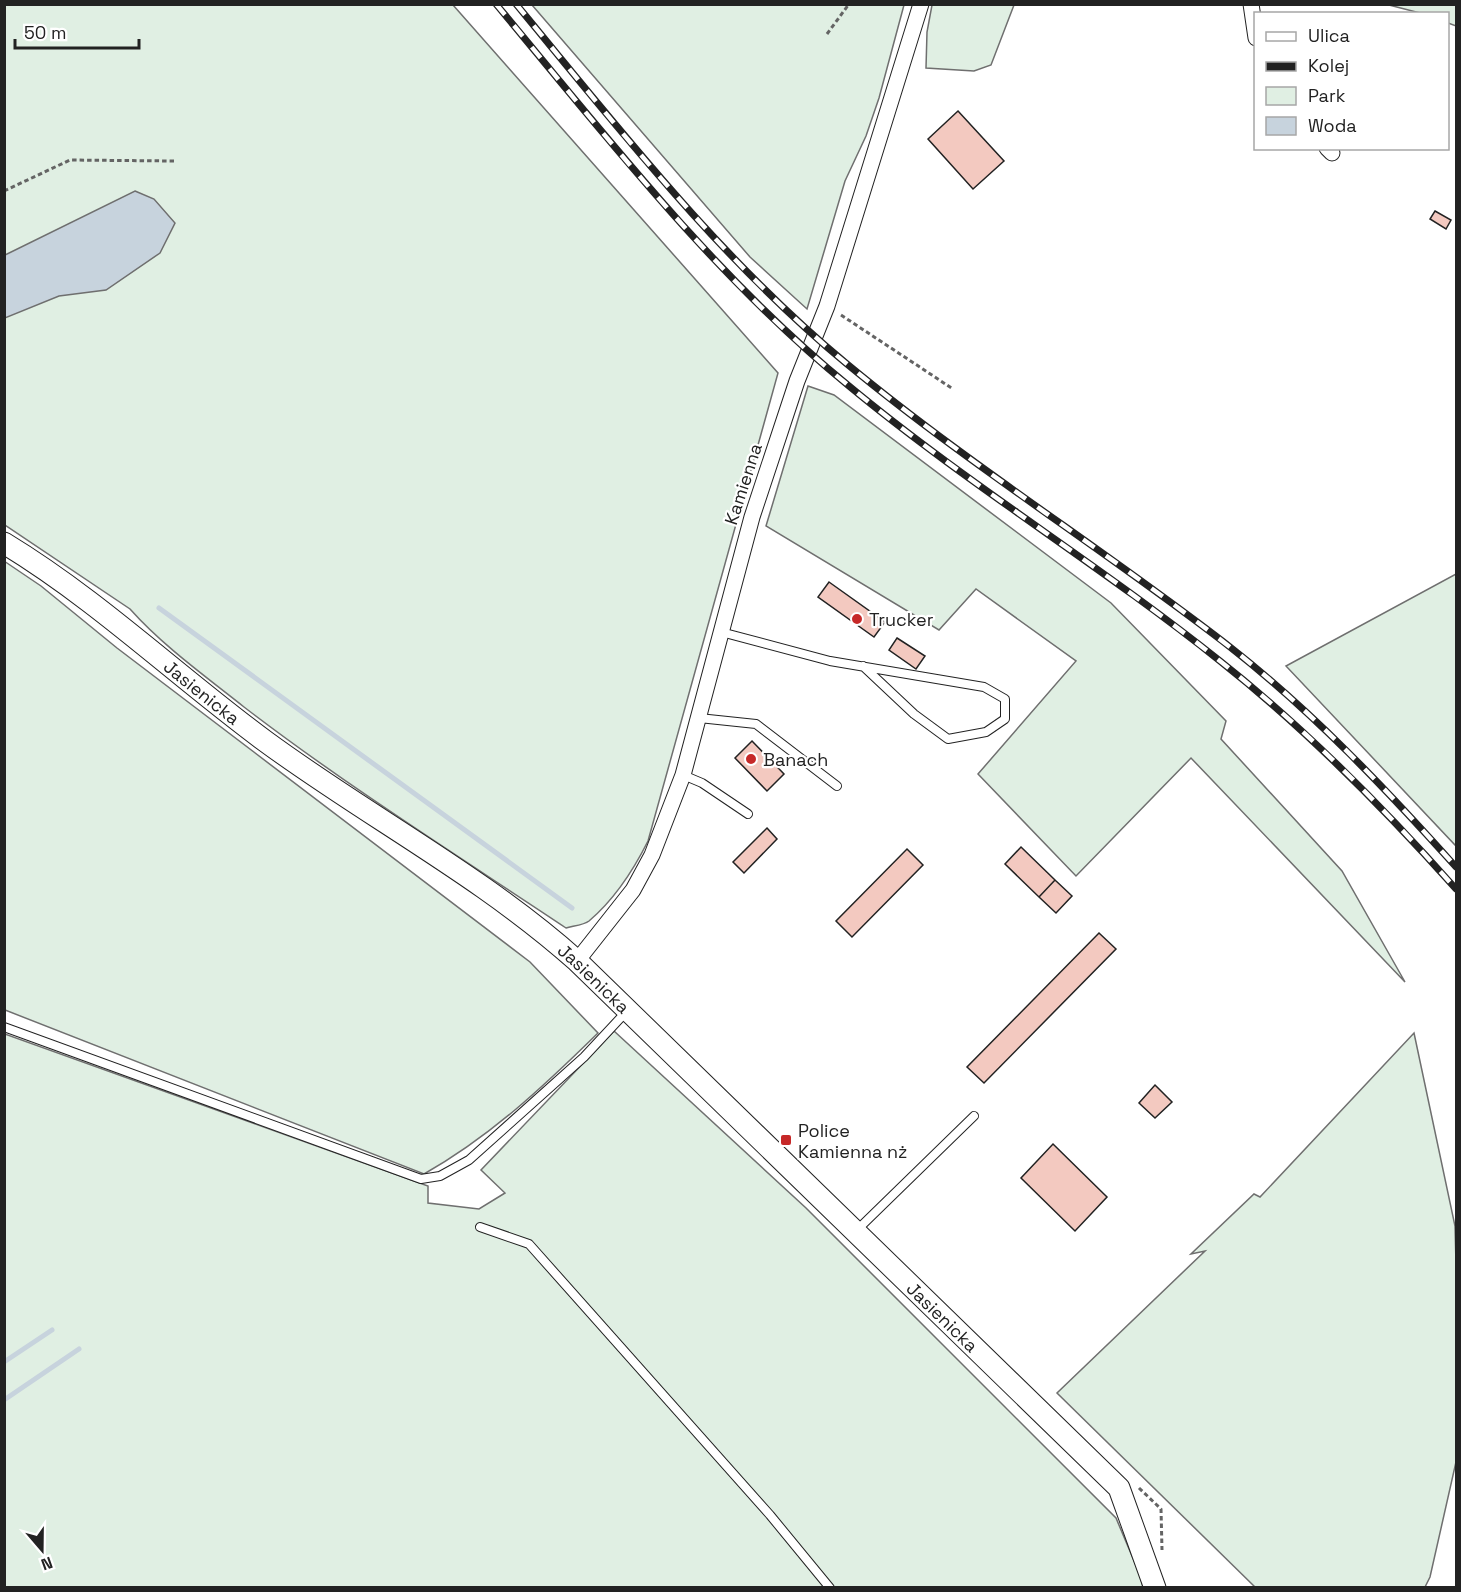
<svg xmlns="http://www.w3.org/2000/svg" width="1461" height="1592" font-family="'Space Grotesk',sans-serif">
<rect width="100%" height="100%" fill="#fff"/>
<path fill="#e0efe3" stroke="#6f6f6f" stroke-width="1.5" d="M4,5H453L778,373L648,841C633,871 615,899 589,921C584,925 573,926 566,928C458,856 347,786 244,707C205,676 163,646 130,609L5,525Z
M532,5H904L879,98L866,136L845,181L807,309L750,257Z
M932,5H1014L991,65L974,71L926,68L927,32Z
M1389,5H1456V26L1448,23V14L1420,13Z
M808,386L834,395L1111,603L1226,721L1221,739L1342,871L1405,982L1191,758L1076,876L978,774L1076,661L976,589L939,630L766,526Z
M4,561L41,586L117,648L530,962L598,1033C544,1086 490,1137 424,1174L5,1010Z
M1456,574V846L1286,666Z
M614,1031L806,1208L1116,1518L1140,1575L1143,1587L5,1588V1034L428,1186V1203L479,1209L505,1193L481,1170Z
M1414,1033L1455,1226L1456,1264V1462L1430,1577L1425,1587H1255L1057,1393L1205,1251L1191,1254L1254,1194L1260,1197Z"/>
<path fill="#c7d3dd" stroke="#6f6f6f" stroke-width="1.5" d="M135,191L154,199L175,223L160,253L106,290L59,296L5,318V255Z"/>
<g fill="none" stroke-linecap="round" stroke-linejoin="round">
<path stroke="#c7d3dd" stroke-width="5" d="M159,608L572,908
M4,1362L52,1330
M4,1400L79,1349"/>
</g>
<path fill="#f3c9c0" stroke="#222" stroke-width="1.5" d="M958,111L1004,161L973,189L928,139Z
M1435,211L1451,220L1446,229L1430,219Z
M829,582L885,622L874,637L818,597Z
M897,638L925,656L916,669L889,650Z
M752,741L784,774L767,791L735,758Z
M767,828L777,839L744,873L733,862Z
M1021,847L1055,880L1039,897L1005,864Z
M907,849L923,865L852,937L836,921Z
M1055,880L1072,896L1056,913L1039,897Z
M1099,933L1116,949L984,1083L967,1067Z
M1155,1085L1172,1102L1155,1118L1139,1103Z
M1053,1144L1107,1197L1075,1231L1021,1178Z"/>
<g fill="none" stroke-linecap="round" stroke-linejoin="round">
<g stroke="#222" stroke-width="10">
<path id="lane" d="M721,632L830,661L984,687L1005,699V719L986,732L948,739L914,714L863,666
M699,718L756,724L837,786
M683,775L702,783L748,814
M4,1027L421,1179L440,1176L469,1160L584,1057L626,1012
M480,1227L529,1244L770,1515L830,1588
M856,1231L974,1116"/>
</g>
<g stroke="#222" stroke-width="17">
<path id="street" d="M1251,4L1256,38
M1327,148L1332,153
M577,961L633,890L652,855L683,775L752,517L797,381L827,306L921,4"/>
</g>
<g stroke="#222" stroke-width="23">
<g id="secondary">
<path id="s1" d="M4,543C98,600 177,676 265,741C367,816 482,876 577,961L1119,1488L1155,1588"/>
</g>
</g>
<path stroke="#646464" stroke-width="3" stroke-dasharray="4.5 3" stroke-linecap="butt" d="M827,34L849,4
M4,191L70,160L174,161
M841,315L953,389
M1139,1488L1161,1509L1162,1550"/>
<use href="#lane" stroke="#fff" stroke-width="8"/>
<use href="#street" stroke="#fff" stroke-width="15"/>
<use href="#secondary" stroke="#fff" stroke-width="21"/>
<g stroke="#222" stroke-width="7">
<path id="rail" d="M496,4C607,137 714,276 849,386C967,484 1100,565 1220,661C1306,729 1383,807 1456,889
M516,4C620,130 721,260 847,364C969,465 1105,550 1230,647C1313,712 1386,789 1456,867"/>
</g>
<use href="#rail" stroke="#fff" stroke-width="4.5" stroke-dasharray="14" stroke-linecap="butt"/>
</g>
<g fill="#c62828" stroke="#fff" stroke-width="2">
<circle cx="857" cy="619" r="6"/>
<circle cx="751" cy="759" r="6"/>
<rect x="780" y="1134" width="12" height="12" rx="3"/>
</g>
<g text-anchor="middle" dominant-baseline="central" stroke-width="4.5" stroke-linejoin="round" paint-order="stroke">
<g font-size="18" fill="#222" stroke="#fff">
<text transform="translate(743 484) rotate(-72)">Kamienna</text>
<text stroke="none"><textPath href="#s1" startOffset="248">Jasienicka</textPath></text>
<text stroke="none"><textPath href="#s1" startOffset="734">Jasienicka</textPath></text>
<text stroke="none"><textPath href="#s1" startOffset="1220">Jasienicka</textPath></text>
</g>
<g font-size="18" fill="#222" stroke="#fff" text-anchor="start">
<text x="869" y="619">Trucker</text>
<text x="763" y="759">Banach</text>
<text x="798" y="1130">Police<tspan x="798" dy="21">Kamienna nż</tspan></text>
</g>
</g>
<rect width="1461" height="1592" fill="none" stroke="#222222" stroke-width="12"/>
<rect x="1254" y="12" width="195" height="138" fill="#ffffff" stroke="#a7a7a7" stroke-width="1.5"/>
<rect x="1266" y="32" width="30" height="9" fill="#ffffff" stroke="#a7a7a7" stroke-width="1.5"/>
<text x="1308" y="42" font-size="18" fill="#222222">Ulica</text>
<rect x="1266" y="62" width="30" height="9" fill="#222222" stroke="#a7a7a7" stroke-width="1.5"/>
<text x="1308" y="72" font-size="18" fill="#222222">Kolej</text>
<rect x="1266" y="87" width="30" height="18" fill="#e0efe3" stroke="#a7a7a7" stroke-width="1.5"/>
<text x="1308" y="102" font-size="18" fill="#222222">Park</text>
<rect x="1266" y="117" width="30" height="18" fill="#c7d3dd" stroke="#a7a7a7" stroke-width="1.5"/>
<text x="1308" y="132" font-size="18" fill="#222222">Woda</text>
<g transform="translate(42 1550) rotate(160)" stroke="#ffffff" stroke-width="4.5" paint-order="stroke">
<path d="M0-4.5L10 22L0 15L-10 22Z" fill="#222222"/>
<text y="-9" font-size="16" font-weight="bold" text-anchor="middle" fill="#222222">N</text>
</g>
<path d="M15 39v9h124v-9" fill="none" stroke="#222222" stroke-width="3"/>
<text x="24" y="39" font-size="18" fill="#222222" stroke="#ffffff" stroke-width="4.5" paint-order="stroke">50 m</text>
</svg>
